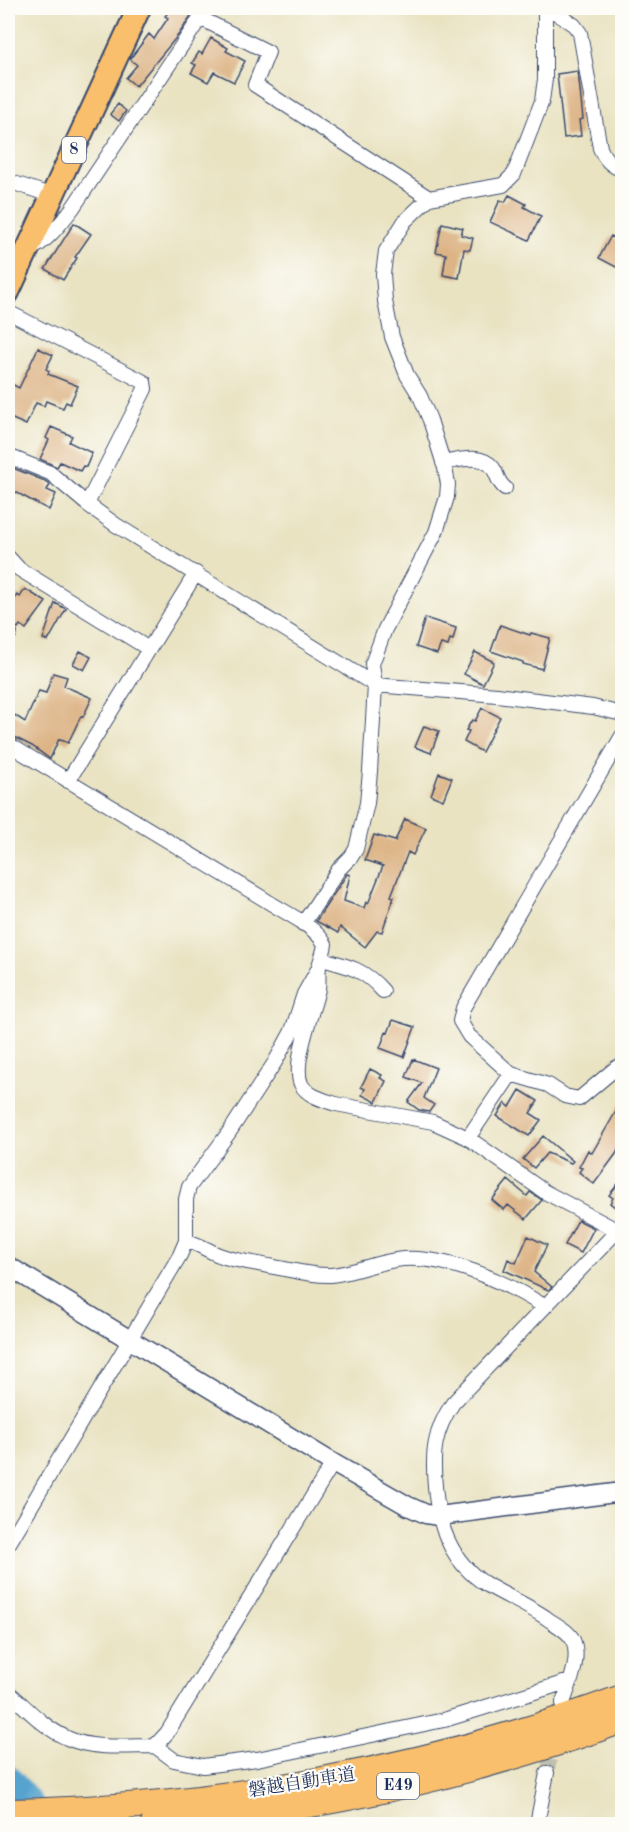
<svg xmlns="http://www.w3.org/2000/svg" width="630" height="1832" font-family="'Old Standard TT','Noto Serif JP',serif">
<rect width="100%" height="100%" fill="#fdfcf7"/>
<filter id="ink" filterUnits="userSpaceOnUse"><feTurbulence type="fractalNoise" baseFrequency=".0167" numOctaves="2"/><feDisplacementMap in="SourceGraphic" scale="12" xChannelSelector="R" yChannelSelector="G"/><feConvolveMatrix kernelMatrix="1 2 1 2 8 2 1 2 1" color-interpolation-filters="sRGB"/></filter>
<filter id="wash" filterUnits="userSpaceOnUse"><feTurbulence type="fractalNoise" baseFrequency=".008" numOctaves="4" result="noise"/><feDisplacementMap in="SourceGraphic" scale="24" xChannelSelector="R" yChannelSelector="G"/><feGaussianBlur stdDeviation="1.35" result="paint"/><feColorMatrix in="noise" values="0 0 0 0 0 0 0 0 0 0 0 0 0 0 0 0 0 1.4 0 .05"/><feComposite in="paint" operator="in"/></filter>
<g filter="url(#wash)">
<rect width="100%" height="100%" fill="#e9e3c2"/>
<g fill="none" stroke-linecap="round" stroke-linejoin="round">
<path stroke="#56a3cf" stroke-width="26" d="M8,1778L21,1792L45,1824"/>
</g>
<g id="blocks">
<path fill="#ddb486" d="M172,8H196L179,34L136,86L126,78L137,65L130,59L149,34L154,39L168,18L165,16Z
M211,38L228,48L226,51L245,61L234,82L214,72L208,82L191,73L196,65L192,63L199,52L202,54Z
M578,71L583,119L579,120L581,136L564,138L557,74Z
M118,104L126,111L119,121L110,114Z
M509,195L526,204L524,207L541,216L529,240L490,222L500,200L505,202Z
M74,223L91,234L75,257L77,258L63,280L45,269Z
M442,223L463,228L461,235L473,238L470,250L464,249L459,278L443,275L446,254L436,252Z
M611,236L622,242V259L618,268L599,258Z
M38,348L53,355L46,369L49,371L48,374L78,386L70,404L66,402L63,408L46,401L44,406L36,403L26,425L8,417V382L19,388Z
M51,427L72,436L69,442L92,453L86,467L83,466L80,471L60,462L57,467L40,459L49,440L46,438Z
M8,466L45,481L50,485L47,490L56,494L49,510L8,488Z
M25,589L46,602L26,629L20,625L18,628L9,622L12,618L8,615V610L17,595L20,597Z
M55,603L66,609L48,641L43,639Z
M425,618L456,628L453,640L450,639L448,646L441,644L437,654L416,647Z
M500,625L530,635L531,633L550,638L542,669L523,664V662L491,651Z
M80,651L91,657L84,670L73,664Z
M475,652L494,662L483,684L464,674Z
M53,673L67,677L64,686L92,698L83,717L81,716L68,743L59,739L50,759L32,746L8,734V711L25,722L39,691L46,693Z
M482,708L500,717L482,752L464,742L469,731L466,730L472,720L475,721Z
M424,726L439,731L431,753L415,747Z
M439,773L452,778L443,800L431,795Z
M405,819L426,828L413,855L408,852L391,896L394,897L382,932L377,931L365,947L340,927L338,933L316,921L347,874L350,875L344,901L364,908L366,902L368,904L383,866L365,860L374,835L395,841Z
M393,1020L415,1027L404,1057L380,1048L386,1032L388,1033Z
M413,1059L436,1068L424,1098L434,1105L429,1112L419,1110L408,1102L422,1083L406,1077Z
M370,1069L382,1075L380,1078L386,1081L376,1102L362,1095L365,1089L361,1087Z
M520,1090L538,1101L530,1113L541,1120L529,1136L497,1116L505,1103L510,1107Z
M622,1101V1142L616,1154L594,1184L579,1172L582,1168L579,1167L588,1150L592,1153Z
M543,1136L573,1161L571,1163L547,1153L534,1168L523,1159Z
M622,1179V1213L610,1203L613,1198L609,1195Z
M508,1180L527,1196L530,1192L542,1200L526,1219L508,1205L504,1210L492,1200Z
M578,1220L594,1228L581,1253L565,1245Z
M528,1236L547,1245L534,1272L552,1287L548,1290L504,1270L508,1259L516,1263Z"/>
</g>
</g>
<g filter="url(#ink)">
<use href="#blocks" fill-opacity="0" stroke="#3a4a6d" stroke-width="1.5"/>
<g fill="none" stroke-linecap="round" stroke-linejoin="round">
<path stroke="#c0bfae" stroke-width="14" stroke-dasharray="14 7" stroke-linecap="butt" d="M547,1773L555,1740"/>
<g stroke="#3a4a6d" stroke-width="16">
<path id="minor" d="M549,8L574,25L580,33L600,148C605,160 611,165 622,170
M200,18L268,52L255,85L429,198
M8,181L53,196
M29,250C47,242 59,225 72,209L207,8
M8,312L144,382L145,389L87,504L116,525L375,685L497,695L593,707L622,714
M8,456L50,473L87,504
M443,463C459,460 482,453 493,468C498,475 497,482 505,488
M8,557L19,569L149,649
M8,631L10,633
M8,744L264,899C283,912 313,924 325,944C324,952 321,959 319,966C318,974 319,982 318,989C313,1012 292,1063 301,1084C307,1096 324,1100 336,1104L433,1122L468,1138L545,1192L622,1233
M68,781L196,573
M303,924L339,869L351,857L356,849L367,803L370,772L375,685L372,664L385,629L436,532L447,497L448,484L445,468L430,420L420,396L407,375L392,337L385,301L383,274L386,251L405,221L429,198L503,185L514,174L542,101L545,79V8
M322,959C349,966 365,970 383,991
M511,1074L469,1036L460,1021L463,1008L622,736
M468,1138L511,1074L548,1085L565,1096L579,1099L616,1068L622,1065
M186,1241C200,1244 206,1250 219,1255C234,1261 252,1262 268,1266C288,1269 311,1276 331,1275C355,1273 378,1261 403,1259C449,1256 505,1282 544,1306
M8,1545L180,1255L186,1241V1199L189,1187L230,1131L275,1062L292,1031L304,994L317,971
M8,1692C26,1707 44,1728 67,1738C93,1750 127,1746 155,1746L167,1733L333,1463
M563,1703C569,1685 581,1659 573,1640C568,1630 554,1624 545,1617C527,1605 508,1597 489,1586C452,1565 438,1526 435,1486C432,1453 434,1431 453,1403L618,1230
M155,1746L174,1760L203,1766L257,1759L444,1720L570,1681
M537,1824L547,1773"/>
</g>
<g stroke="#3a4a6d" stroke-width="21">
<path id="tertiary" d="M8,1266L333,1463L408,1506L426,1514L439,1516L622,1492"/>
</g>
<g stroke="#3a4a6d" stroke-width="26">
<path id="primary" d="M8,292L139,8"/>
</g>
<g stroke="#3a4a6d" stroke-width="28">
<path id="motorway" d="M8,1812C217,1808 426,1770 622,1698
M154,1824C314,1811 472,1775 622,1720"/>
</g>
<use href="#minor" stroke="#fff" stroke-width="14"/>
<use href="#tertiary" stroke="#fff" stroke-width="18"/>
<use href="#primary" stroke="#f9bf6c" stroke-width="22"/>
<use href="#motorway" stroke="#f9bf6c" stroke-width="26"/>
</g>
</g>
<g text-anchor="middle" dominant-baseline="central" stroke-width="4.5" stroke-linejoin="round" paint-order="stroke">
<g fill="#fdfcf7" stroke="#5f6c8c" stroke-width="1.5">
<rect x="62" y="137" width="24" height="26" rx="4.5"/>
<rect x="377" y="1773" width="42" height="26" rx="4.5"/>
</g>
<g font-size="16" font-weight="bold" fill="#1b2f5e">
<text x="74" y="150">8</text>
<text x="398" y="1786">E49</text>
</g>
<g font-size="18" fill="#1b2f5e" stroke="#fdfcf7">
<text transform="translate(302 1783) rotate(-9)">磐越自動車道</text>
</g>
</g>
<rect width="630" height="1832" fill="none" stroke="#fdfcf7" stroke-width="30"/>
</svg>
